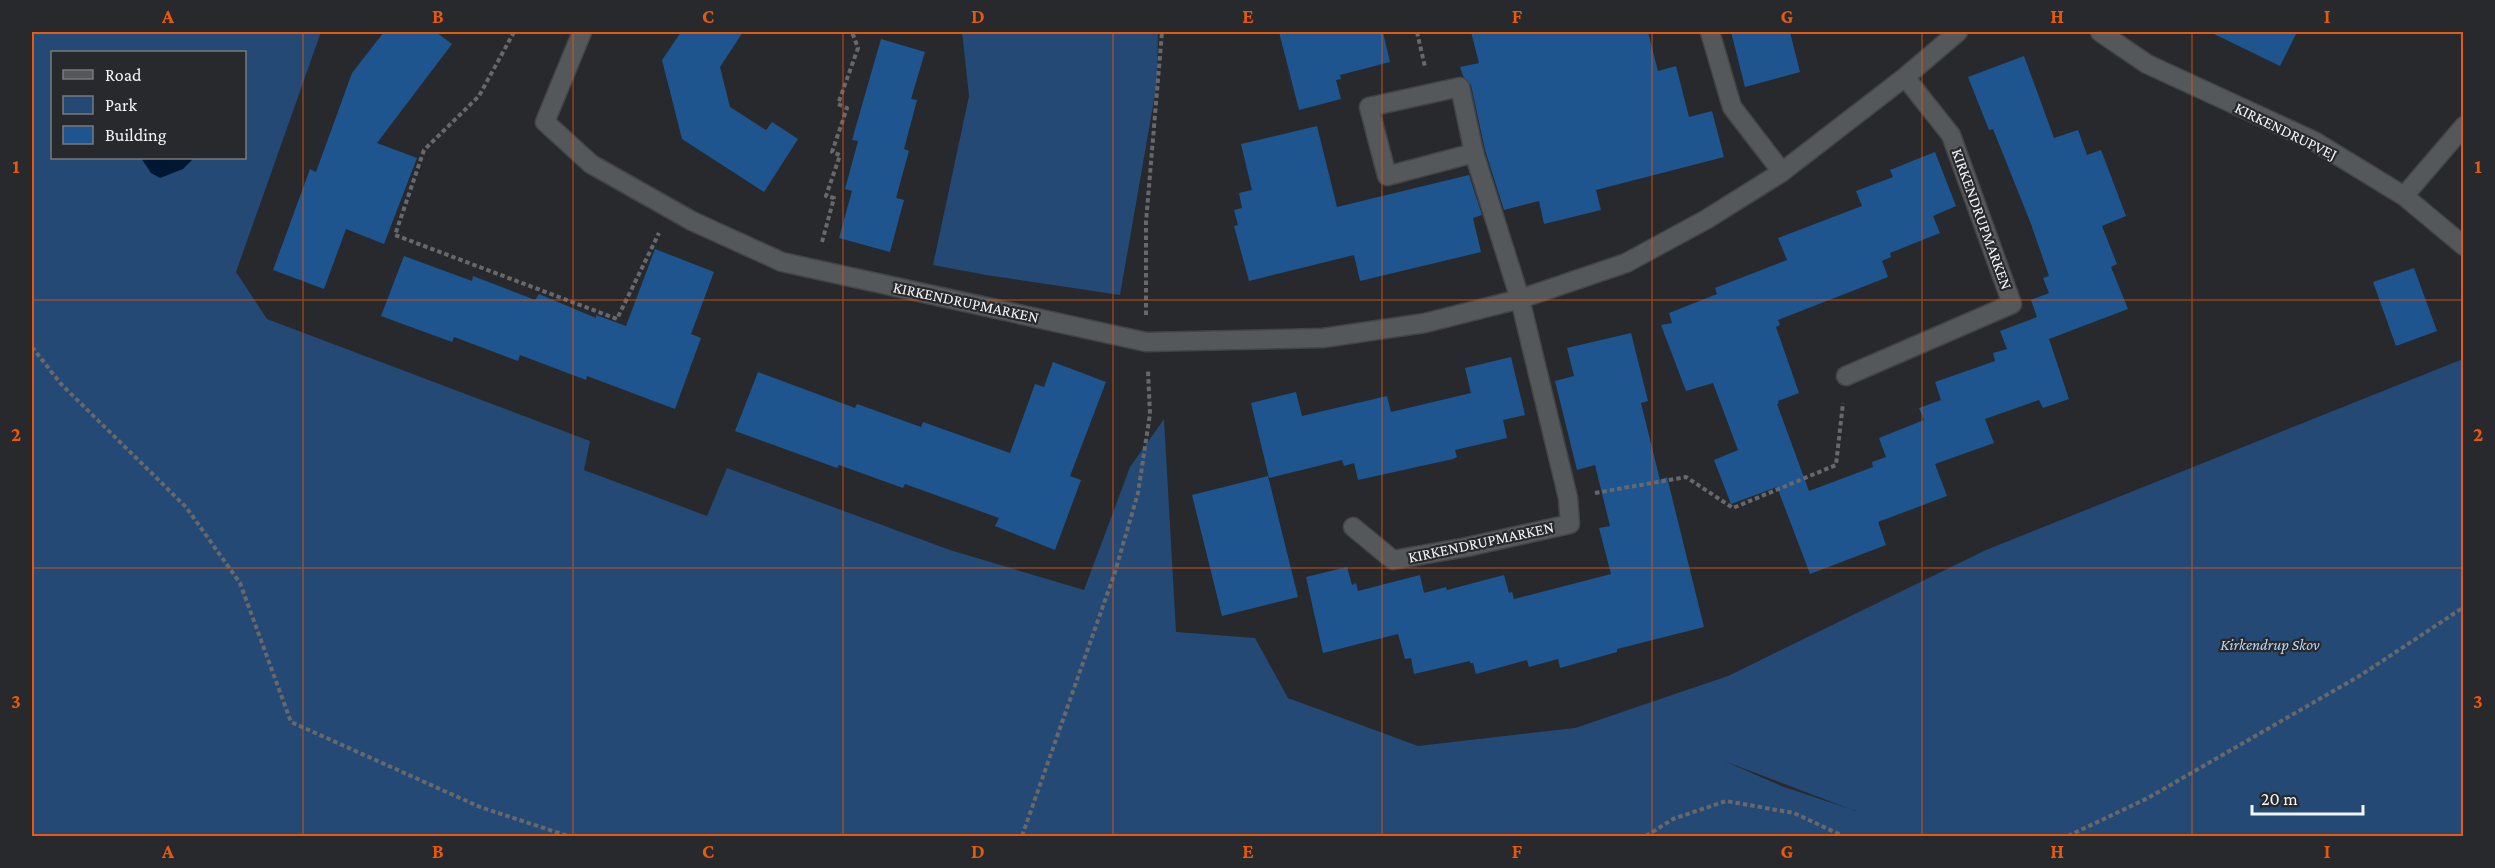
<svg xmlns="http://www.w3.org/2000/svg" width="2495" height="868" font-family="'Crimson Pro',serif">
<rect width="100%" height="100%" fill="#27292d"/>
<path fill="#234974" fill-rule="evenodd" d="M32,32H321L236,272L267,319L590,441L584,470L707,516L727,468L950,550L1084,590L1130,467L1164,419L1176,632L1255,638L1288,698L1418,746L1575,728L1728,676L1986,550L2463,359V836H32ZM52,52H244V158H52ZM1724,761L1855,811H1856L1784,787Z
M962,32H1158L1157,83L1120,295L986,275L933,265L969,96Z"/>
<path fill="#001734" d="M141,158H194L183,169L160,178L151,173Z"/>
<path fill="#1e558f" d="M384,32H436L452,44L377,143L417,158L384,244L346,229L324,289L273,270L310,169L316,172L352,73Z
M681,32H743L720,67L730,107L766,130L772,122L798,139L764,192L682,139L662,60Z
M1279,32H1383L1390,62L1340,75L1341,79L1336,80L1341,99L1299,110Z
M1471,32H1648L1658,71L1676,66L1689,117L1712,111L1724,157L1596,190L1601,210L1544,224L1539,201L1504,210L1485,150L1471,85L1463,76L1460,67L1479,63Z
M1731,32H1790L1800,72L1745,87Z
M2210,32H2297L2280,66Z
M881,39L925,52L911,99L917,100L904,149L909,151L896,198L904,200L890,252L839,238L852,191L845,189L858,141L852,140Z
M2024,56L2054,138L2078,130L2087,155L2101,150L2126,216L2102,226L2117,264L2111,267L2128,309L2049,339L2069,399L2043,408L2039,400L1985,419L1994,443L1935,464L1947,496L1878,522L1886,545L1810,574L1777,487L1731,504L1714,460L1738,450L1713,383L1686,391L1661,325L1672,323L1669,313L1717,294L1715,288L1787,260L1778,238L1862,206L1856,191L1893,177L1890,170L1935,152L1956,206L1933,216L1940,233L1890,253L1891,257L1882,261L1888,277L1778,320L1780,325L1776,327L1799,393L1778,401L1779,403L1777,404L1809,491L1873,467L1872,462L1886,457L1879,438L1924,420L1919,408L1941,400L1935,382L1995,361L1993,353L2007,349L2000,331L2037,317L2031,300L2049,293L2043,278L2049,276L2031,224L1993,129L1989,130L1968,77Z
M1317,126L1337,207L1469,175L1482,215L1473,218L1481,252L1360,281L1354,255L1249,281L1234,226L1238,225L1234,210L1242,208L1239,193L1252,190L1241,144Z
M655,249L714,272L691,334L701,338L675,409L587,376L586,380L520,355L518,361L454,337L452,342L381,316L404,256L472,281L473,276L535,300L539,294L596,318V315L626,326Z
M2414,268L2437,331L2396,346L2373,282Z
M1631,333L1648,401L1641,403L1660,480L1667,477L1704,627L1617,649V652L1560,668L1558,659L1529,667L1527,660L1476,674L1473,663H1470V661L1414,674L1411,658L1405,659L1398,634L1323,653L1306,577L1347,567L1352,585L1356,583L1358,591L1420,575L1424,593L1446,587L1447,590L1504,575L1509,593L1512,592L1514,599L1611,574L1599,528L1610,526L1595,465L1577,470L1555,381L1574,376L1567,348Z
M1511,357L1525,415L1503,420L1507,438L1455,450L1457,457L1453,459L1358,480L1354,463L1344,466L1342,460L1269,478L1251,403L1296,392L1302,416L1387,396L1391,412L1471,393L1465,368Z
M1053,362L1106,382L1070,476L1081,480L1055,550L995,526L999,518L905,484L903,488L839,465L837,468L735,431L758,372L855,408L857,404L921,427L923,422L1010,453L1035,384L1044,387Z
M1268,476L1298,597L1222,616L1192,495Z"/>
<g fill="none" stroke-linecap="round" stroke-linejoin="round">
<g stroke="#424446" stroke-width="21">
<path id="street" d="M582,32L545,122L591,164L692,221L782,262L1146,342L1323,338L1425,323L1520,299L1626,263L1707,219L1782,172L1905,77L1958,32
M1710,32L1732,107L1782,172
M2100,32L2147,64L2314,141L2404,196L2464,246
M2404,196L2464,126
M1846,376L2012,304L1951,135L1905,77
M1353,527L1393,560L1467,547L1570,524L1568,498L1520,299L1474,153L1387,176L1369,107L1460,87L1474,153"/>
</g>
<path stroke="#66686b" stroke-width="4" stroke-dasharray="4.5 3" stroke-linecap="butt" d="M514,32L479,96L424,150L395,235L617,319L659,233
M1417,32L1425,67
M822,242L834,198L826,196L840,155L832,152L847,108L838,104L858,48L852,32
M1146,315V222L1162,32
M32,347L61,384L186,507L240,583L291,722L480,807L568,836
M1595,493L1686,477L1733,508L1836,465L1843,403
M1022,836L1115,572L1138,493L1150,414L1148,371
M1646,836L1673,819L1726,801L1794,813L1843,836
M2068,836L2148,798L2361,675L2464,607"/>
<use href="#street" stroke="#55585b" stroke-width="18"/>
</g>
<path fill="none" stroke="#e8590c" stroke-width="1.5" stroke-opacity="0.55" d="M303,32V836M573,32V836M843,32V836M1113,32V836M1382,32V836M1652,32V836M1922,32V836M2192,32V836M32,300H2464M32,568H2464"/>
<g text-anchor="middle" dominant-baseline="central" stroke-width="4.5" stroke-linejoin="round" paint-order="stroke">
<g font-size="16" fill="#f2f4f6" stroke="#27292d">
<text transform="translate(2286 131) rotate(26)">KIRKENDRUPVEJ</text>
<text transform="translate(1982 219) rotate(70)">KIRKENDRUPMARKEN</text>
<text transform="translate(966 302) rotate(12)">KIRKENDRUPMARKEN</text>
<text transform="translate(1481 542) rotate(-12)">KIRKENDRUPMARKEN</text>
</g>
<g font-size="16" font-style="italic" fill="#b8d5f7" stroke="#27292d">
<text x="2270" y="644">Kirkendrup Skov</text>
</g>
</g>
<rect width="2495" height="868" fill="none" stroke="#27292d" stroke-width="66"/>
<rect x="51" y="51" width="195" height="108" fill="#27292d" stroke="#787a7d" stroke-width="1.5"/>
<rect x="63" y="70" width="30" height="9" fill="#55585b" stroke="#787a7d" stroke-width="1.5"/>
<text x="105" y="81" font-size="18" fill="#f2f4f6">Road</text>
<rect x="63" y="96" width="30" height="18" fill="#234974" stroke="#787a7d" stroke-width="1.5"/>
<text x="105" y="111" font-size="18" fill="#f2f4f6">Park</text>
<rect x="63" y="126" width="30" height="18" fill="#1e558f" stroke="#787a7d" stroke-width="1.5"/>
<text x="105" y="141" font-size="18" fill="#f2f4f6">Building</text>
<path d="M2252 805v9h111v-9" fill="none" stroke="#f2f4f6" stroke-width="3"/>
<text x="2261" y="805" font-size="18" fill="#f2f4f6" stroke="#27292d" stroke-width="4.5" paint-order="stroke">20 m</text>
<rect x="33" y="33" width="2429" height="802" fill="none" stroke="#e8590c" stroke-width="2"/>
<g font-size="20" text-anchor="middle" font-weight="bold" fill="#e8590c">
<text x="168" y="23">A</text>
<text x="438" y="23">B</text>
<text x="708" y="23">C</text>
<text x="978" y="23">D</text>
<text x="1248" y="23">E</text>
<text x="1517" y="23">F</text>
<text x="1787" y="23">G</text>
<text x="2057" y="23">H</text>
<text x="2327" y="23">I</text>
<text x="16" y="173">1</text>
<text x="2478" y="173">1</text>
<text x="16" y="441">2</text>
<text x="2478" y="441">2</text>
<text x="16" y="708">3</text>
<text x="2478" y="708">3</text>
<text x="168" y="858">A</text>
<text x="438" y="858">B</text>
<text x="708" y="858">C</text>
<text x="978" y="858">D</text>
<text x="1248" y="858">E</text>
<text x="1517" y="858">F</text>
<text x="1787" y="858">G</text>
<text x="2057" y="858">H</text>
<text x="2327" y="858">I</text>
</g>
</svg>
